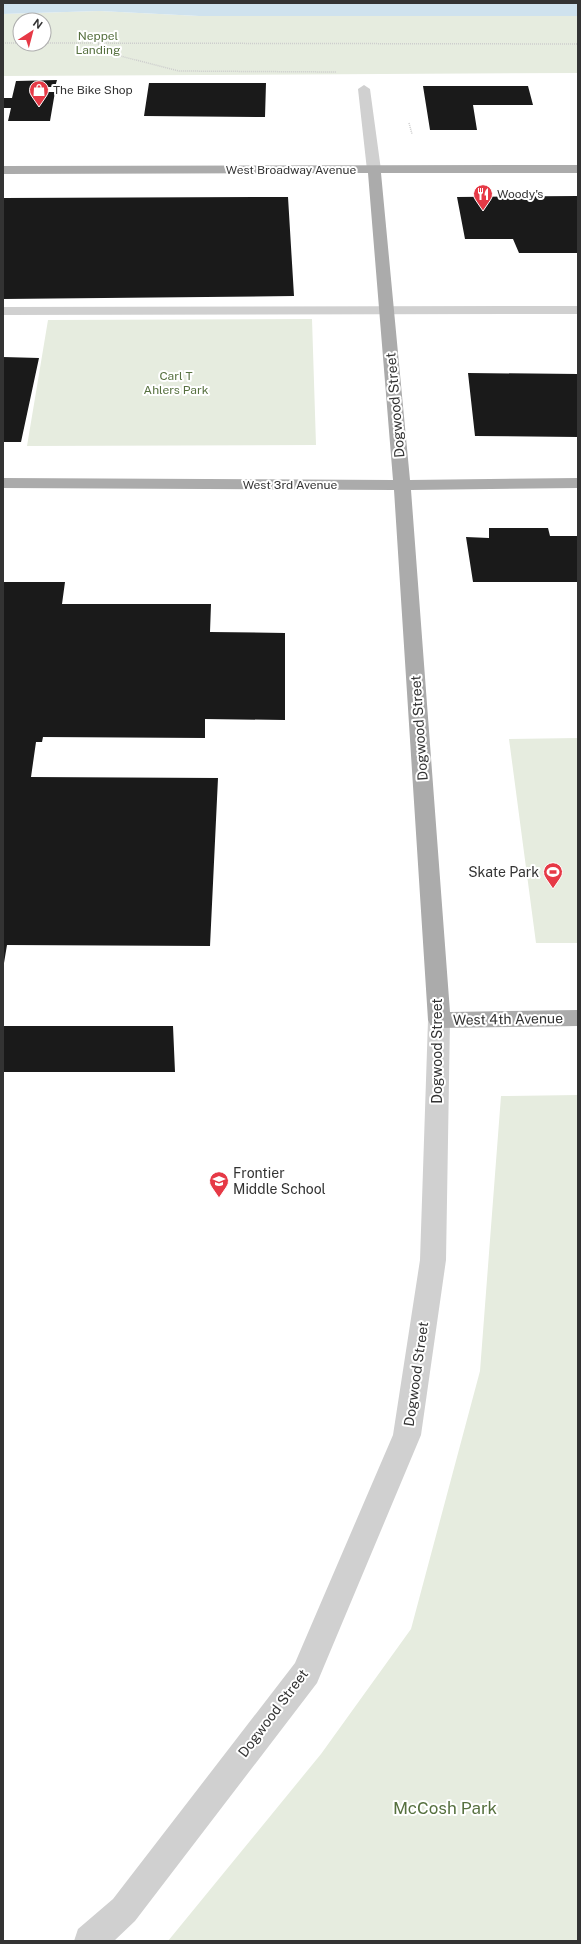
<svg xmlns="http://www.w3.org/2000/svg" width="581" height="1944" font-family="'Public Sans',sans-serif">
<rect width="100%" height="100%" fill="#fff"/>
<path fill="#e6ecdf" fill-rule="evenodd" d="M99,11L199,16H578V73L3,76V14ZM20,20H44V44H20Z
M312,319L316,445L27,446L48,320Z
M578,738V943H536L509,739Z
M578,1095V1941H168L321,1754L411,1629L480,1371L501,1096Z"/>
<path fill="#cfe2ee" d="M3,3H578V16H199L99,11L3,14Z"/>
<path fill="#1a1a1a" d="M57,80L55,87H37L36,92H55L50,121H8L11,108H3V98H12L16,81Z
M149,83H266L265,117L144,116Z
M423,86H528L533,105H473L477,130H430Z
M578,196V253H519L513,239H465L457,197Z
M288,197L294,296L3,299V198Z
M3,357L39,358L21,442H3Z
M468,373L578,374V437L475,436Z
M489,528H548L550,536H578V582H473L466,537L489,538Z
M3,582H65L62,604H211L210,632L285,633V720L205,719V738L43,737L42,742H36L31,777L218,778L210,946L7,945L3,969Z
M3,1026H173L175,1072H3Z"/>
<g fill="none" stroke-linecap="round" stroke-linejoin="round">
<path stroke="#cdcdcd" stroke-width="1.5" stroke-dasharray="1 1" stroke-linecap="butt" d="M3,43H20
M44,43L578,44
M98,44L107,51L124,57L179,71L336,72
M409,123L412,134"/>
<path fill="#d0d0d0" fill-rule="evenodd" d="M364,85L370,89L381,170L379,173H369L367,170L358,89Z
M578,306V314L3,315V307Z
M439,1012L447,1014L450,1020L446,1260L421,1435L317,1683L135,1921L114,1941H74L78,1929L113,1899L295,1663L393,1435L420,1260L428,1020L431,1014Z"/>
<path fill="#ababab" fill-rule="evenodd" d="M578,165V173H381L410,480L578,478V488L411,490L450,1012L578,1010V1026L439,1028L431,1026L428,1020L394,490L3,488V478L393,480L368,173L3,174V166Z"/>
</g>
<defs>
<g id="shop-pin" transform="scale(1)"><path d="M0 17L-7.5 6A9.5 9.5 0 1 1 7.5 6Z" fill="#e63946" stroke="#fff"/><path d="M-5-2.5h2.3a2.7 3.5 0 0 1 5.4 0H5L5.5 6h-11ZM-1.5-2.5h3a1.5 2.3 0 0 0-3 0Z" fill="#fff"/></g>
<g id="restaurant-pin" transform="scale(1)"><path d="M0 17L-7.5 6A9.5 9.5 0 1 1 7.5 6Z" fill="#e63946" stroke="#fff"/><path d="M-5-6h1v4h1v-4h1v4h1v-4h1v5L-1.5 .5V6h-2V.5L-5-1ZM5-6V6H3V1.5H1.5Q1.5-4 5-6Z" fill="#fff"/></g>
<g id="stadium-pin" transform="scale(1)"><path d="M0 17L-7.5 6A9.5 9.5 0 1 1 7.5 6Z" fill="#e63946" stroke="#fff"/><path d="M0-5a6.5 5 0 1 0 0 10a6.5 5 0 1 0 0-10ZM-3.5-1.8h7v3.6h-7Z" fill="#fff"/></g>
<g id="school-pin" transform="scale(1)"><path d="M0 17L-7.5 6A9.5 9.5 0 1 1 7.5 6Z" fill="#e63946" stroke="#fff"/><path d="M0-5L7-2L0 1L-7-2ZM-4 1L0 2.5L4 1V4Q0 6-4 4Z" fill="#fff"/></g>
</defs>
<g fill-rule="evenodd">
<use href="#shop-pin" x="39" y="90"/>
<use href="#restaurant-pin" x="483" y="194"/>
<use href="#stadium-pin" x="553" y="872"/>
<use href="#school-pin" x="219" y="1181"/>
</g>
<g text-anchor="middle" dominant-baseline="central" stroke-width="4" stroke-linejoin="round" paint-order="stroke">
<g font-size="12" fill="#56703f" stroke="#fff">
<text x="98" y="36">Neppel<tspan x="98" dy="14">Landing</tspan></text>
<text x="176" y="376">Carl T<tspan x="176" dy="14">Ahlers Park</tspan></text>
</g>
<g font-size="12" fill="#333" stroke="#fff" text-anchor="start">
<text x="53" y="90">The Bike Shop</text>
<text x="497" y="194">Woody's</text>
</g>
<g font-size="12" fill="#333" stroke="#fff">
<text x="291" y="170">West Broadway Avenue</text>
<text x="290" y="485">West 3rd Avenue</text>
</g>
<g font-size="14" fill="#333" stroke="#fff">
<text transform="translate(395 405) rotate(-95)">Dogwood Street</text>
<text transform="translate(419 728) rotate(-94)">Dogwood Street</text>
<text transform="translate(508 1019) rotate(-1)">West 4th Avenue</text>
<text transform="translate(437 1051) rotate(-90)">Dogwood Street</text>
<text transform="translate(416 1374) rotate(-82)">Dogwood Street</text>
<text transform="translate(273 1713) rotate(-53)">Dogwood Street</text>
</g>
<g font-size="14" fill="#333" stroke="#fff" text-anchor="end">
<text x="539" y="872">Skate Park</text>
<text x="233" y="1173" text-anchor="start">Frontier<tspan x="233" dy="16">Middle School</tspan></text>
</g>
<g font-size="17" fill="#56703f" stroke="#fff">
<text x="445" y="1808">McCosh Park</text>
</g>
</g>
<rect width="581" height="1944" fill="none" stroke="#333333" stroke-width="8"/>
<g transform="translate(32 32) rotate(36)"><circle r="19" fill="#ffffff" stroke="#adadad"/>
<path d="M0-3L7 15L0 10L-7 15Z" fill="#e63946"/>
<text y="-6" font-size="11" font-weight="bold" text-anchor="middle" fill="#333333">N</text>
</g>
</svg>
